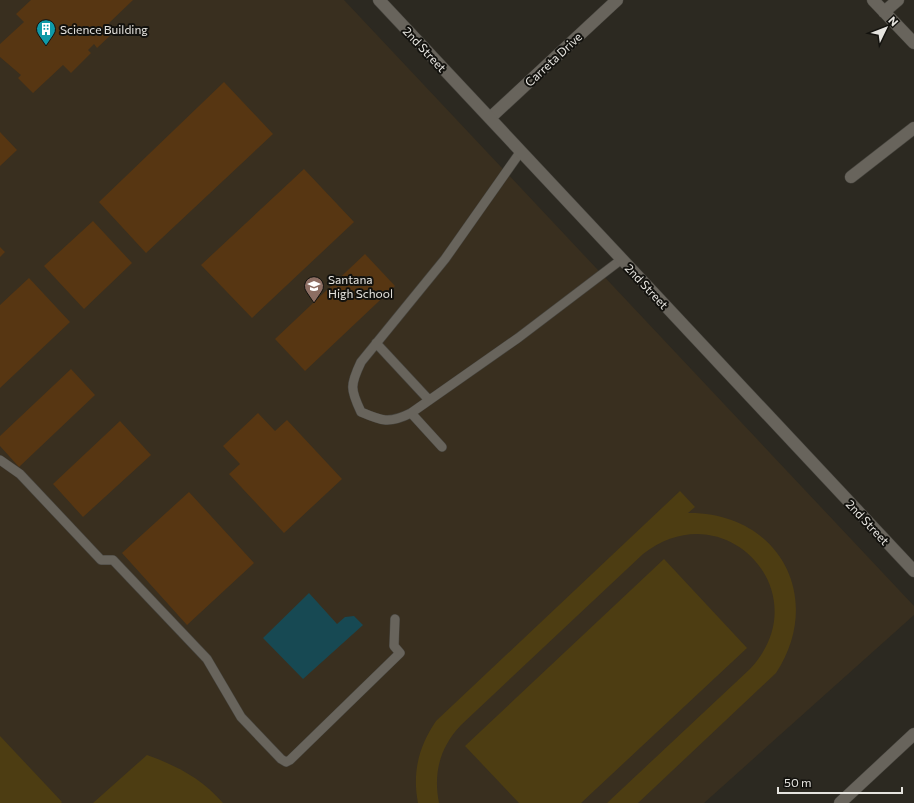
<svg xmlns="http://www.w3.org/2000/svg" width="914" height="803" font-family="Commissioner,sans-serif">
<rect width="100%" height="100%" fill="#2c2921"/>
<path fill="#392f1f" d="M0,0H344L914,606V615L704,803H0Z"/>
<path fill="#4d3d12" d="M680,491L695,507L688,513C779,512 825,598 776,673L638,803H607L750,669C821,593 724,490 643,554L461,725C440,747 433,773 439,803H418C412,772 419,746 436,721Z
M664,559L747,648L581,803H519L465,746Z
M0,736L62,802L61,803H0Z
M147,755C177,766 201,778 223,803H93Z"/>
<path fill="#174953" d="M309,593L337,624L345,617L354,616L363,625L303,679L263,638Z"/>
<path fill="#573612" d="M31,0H133L109,23L116,30L97,48L94,44L88,50L91,53L71,73L63,65L33,93L18,78L21,75L0,57V44L24,22L16,14Z
M224,82L273,134L146,253L99,202Z
M0,132L17,150L0,166Z
M304,169L354,222L252,318L201,265Z
M93,221L132,263L84,309L44,266Z
M0,247L5,252L0,257Z
M365,254L395,286L305,371L275,339Z
M29,278L70,322L0,388V305Z
M71,369L95,395L19,467L0,446V436Z
M258,413L275,431L287,420L342,479L284,533L229,474L240,464L223,446Z
M120,421L151,455L83,517L53,484Z
M189,492L254,563L187,625L122,553Z"/>
<g fill="none" stroke-linecap="round" stroke-linejoin="round">
<g stroke="#46443e" stroke-width="10">
<path id="service" d="M521,151L445,259L361,362C350,385 350,389 361,412C382,421 389,424 411,413L518,338L622,259
M376,343L429,400
M411,413L442,447
M0,460L20,474L101,560H113L207,659L241,717L281,759L286,762L290,760L400,653L394,646L395,619"/>
</g>
<g stroke="#46443e" stroke-width="13">
<path id="minor" d="M873,0L914,43
M884,12L898,0
M490,118L617,0
M851,177L914,128
M840,803L914,734"/>
</g>
<g stroke="#46443e" stroke-width="13">
<path id="tertiary" d="M379,0L914,571"/>
</g>
<use href="#service" stroke="#68645c" stroke-width="9"/>
<use href="#minor" stroke="#68645c" stroke-width="12"/>
<use href="#tertiary" stroke="#68645c" stroke-width="12"/>
</g>
<defs>
<g id="building-pin" transform="scale(1)"><path d="M0 17L-7.5 6A9.5 9.5 0 1 1 7.5 6Z" fill="#0f9aa8" stroke="#13120e"/><path d="M-4-6H4V6H1V3H-1V6H-4ZM-2.5-4.3h1.7v1.8h-1.7ZM.8-4.3h1.7v1.8H.8ZM-2.5-1h1.7V.8h-1.7ZM.8-1h1.7V.8H.8Z" fill="#fff"/></g>
<g id="school-pin" transform="scale(1)"><path d="M0 17L-7.5 6A9.5 9.5 0 1 1 7.5 6Z" fill="#8d6e63" stroke="#13120e"/><path d="M0-5L7-2L0 1L-7-2ZM-4 1L0 2.5L4 1V4Q0 6-4 4Z" fill="#fff"/></g>
</defs>
<g fill-rule="evenodd">
<use href="#building-pin" x="46" y="29"/>
<use href="#school-pin" x="314" y="286"/>
</g>
<g text-anchor="middle" dominant-baseline="central" stroke-width="4" stroke-linejoin="round" paint-order="stroke">
<g font-size="12" fill="#e6e4df" stroke="#13120e" text-anchor="start">
<text x="60" y="29">Science Building</text>
<text x="328" y="279">Santana<tspan x="328" dy="14">High School</tspan></text>
</g>
<g font-size="12" fill="#e6e4df" stroke="#13120e">
<text transform="translate(425 49) rotate(47)">2nd Street</text>
<text transform="translate(553 59) rotate(-43)">Carreta Drive</text>
<text transform="translate(647 286) rotate(47)">2nd Street</text>
<text transform="translate(868 522) rotate(47)">2nd Street</text>
</g>
</g>
<g transform="translate(886 28) rotate(47)" stroke="#13120e" stroke-width="3" paint-order="stroke">
<path d="M0-3L7 15L0 10L-7 15Z" fill="#e6e4df"/>
<text y="-6" font-size="11" font-weight="bold" text-anchor="middle" fill="#e6e4df">N</text>
</g>
<path d="M778 787v6h124v-6" fill="none" stroke="#e6e4df" stroke-width="2"/>
<text x="784" y="787" font-size="12" fill="#e6e4df" stroke="#13120e" stroke-width="3" paint-order="stroke">50 m</text>
</svg>
